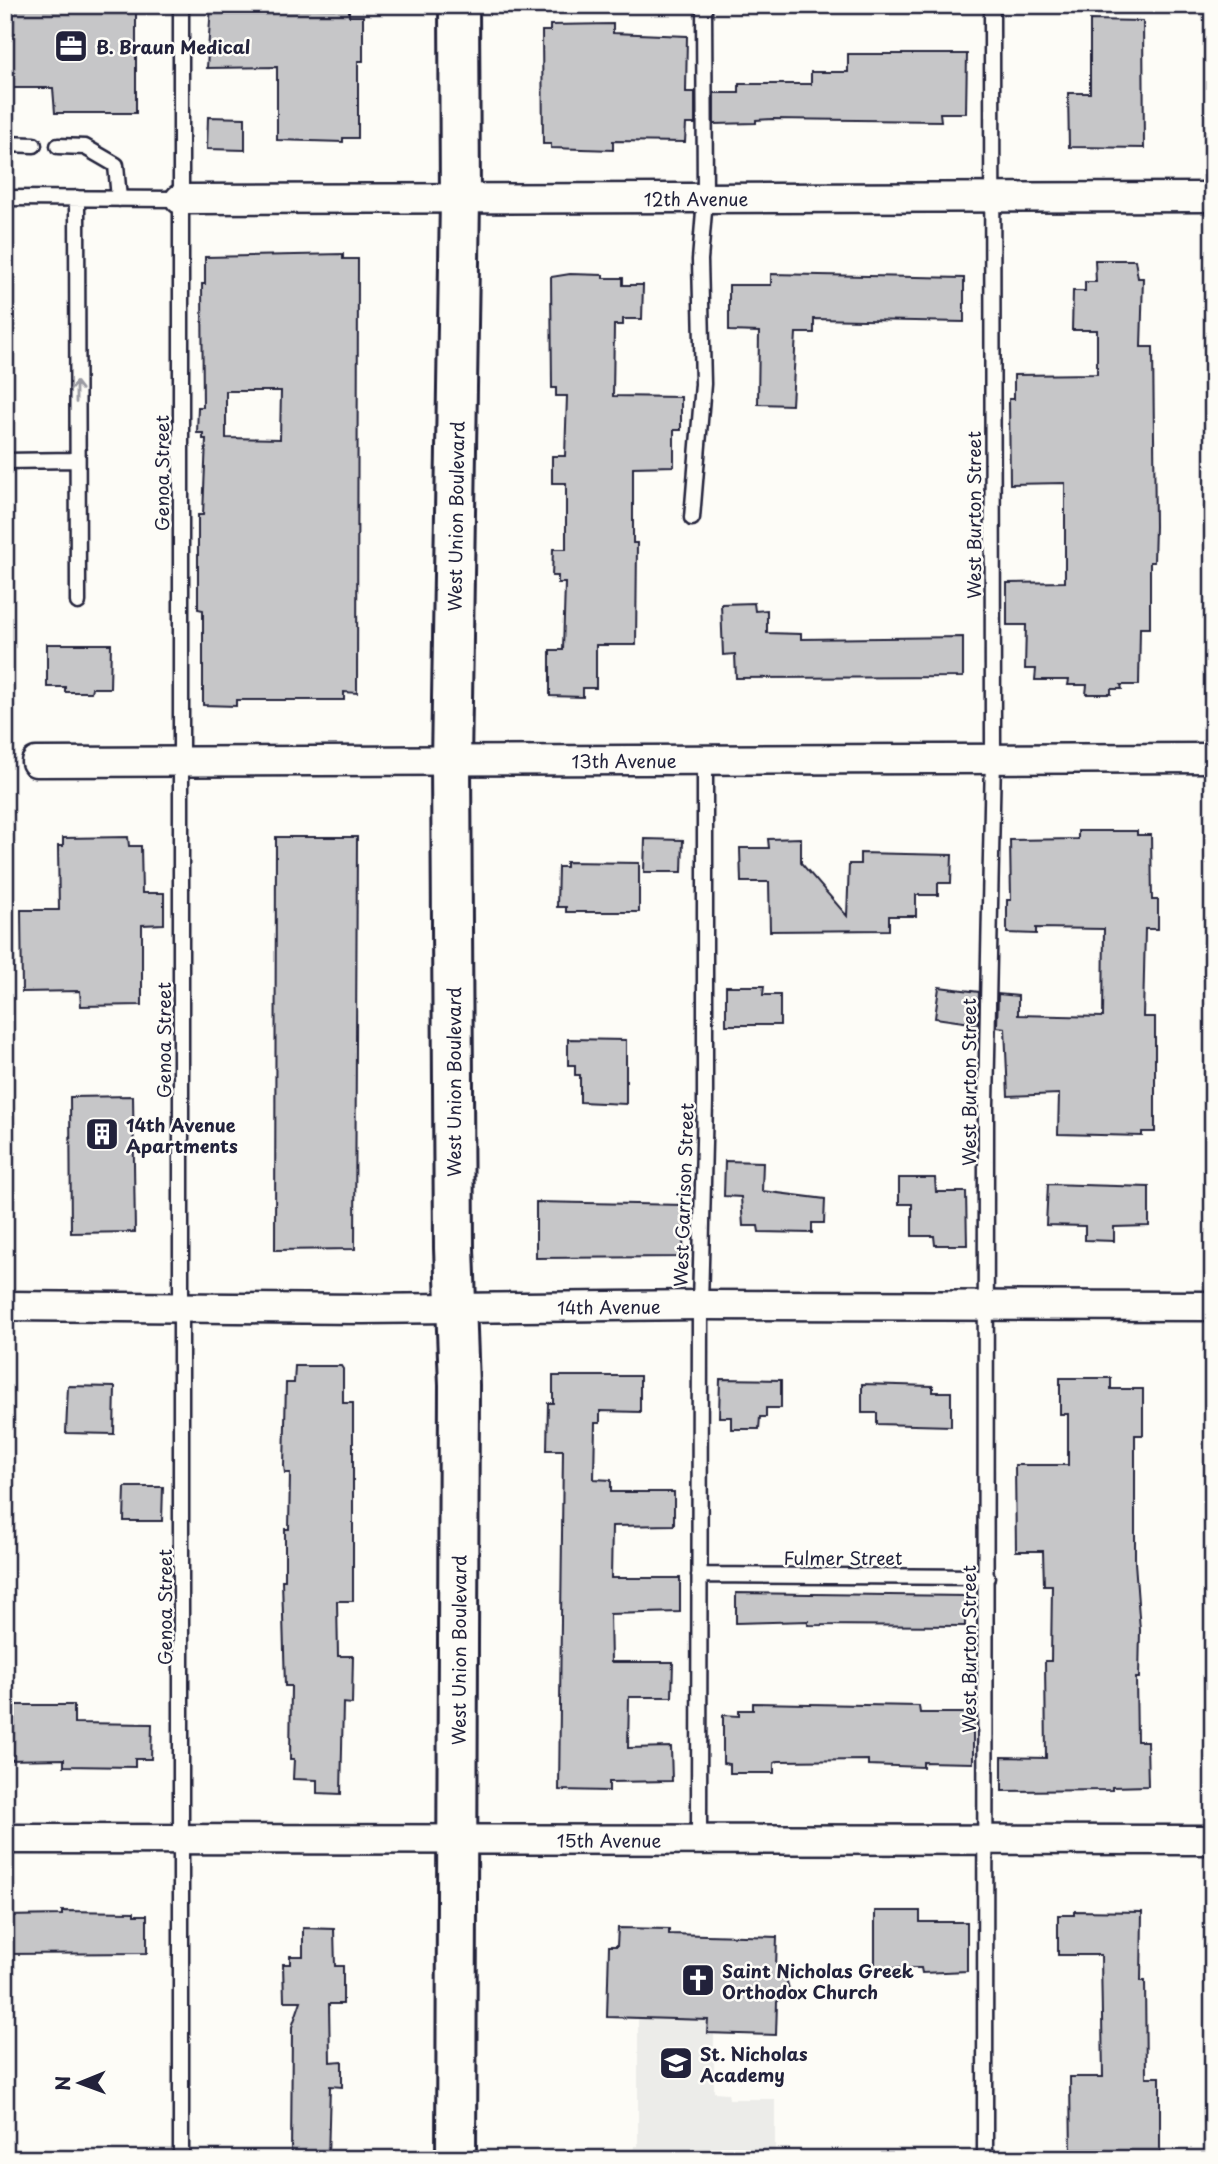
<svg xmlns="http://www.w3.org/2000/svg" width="1218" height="2164" font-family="'Playpen Sans',sans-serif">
<rect width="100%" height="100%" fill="#fdfcf7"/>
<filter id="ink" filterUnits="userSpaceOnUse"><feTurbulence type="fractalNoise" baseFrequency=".0143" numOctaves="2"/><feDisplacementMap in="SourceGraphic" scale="14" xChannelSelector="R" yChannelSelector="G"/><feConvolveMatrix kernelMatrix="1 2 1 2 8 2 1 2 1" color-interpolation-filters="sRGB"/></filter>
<g filter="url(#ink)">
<path fill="#ecece9" d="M638,2019L708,2020V2032L714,2033V2092L728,2093L729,2099H775V2159H635L634,2146H638Z"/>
<path fill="#c6c6c8" stroke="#22223b" stroke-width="2" fill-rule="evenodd" d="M5,5H136V113H55L53,88H5Z
M211,5L349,9V16H363V61H358V138H343V142L277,140V67L207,68Z
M1090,20L1143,21L1144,148L1069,147L1068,93H1090Z
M613,24V33L687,36L686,92H695V124H686L685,142L613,141V150L551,148V144H543L542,31H550V25Z
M848,54H967L966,113H940L941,121L772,119L756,120V123L714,124V93H739V84H811V72H848Z
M208,117L245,118V150L207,149Z
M343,254V259H358L357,693L344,692V700H236V706L203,705V610L198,609V515H203L206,439H203V433H197L198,407H203L202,284H205V257ZM226,391H281L280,439L226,438Z
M1095,260H1135L1138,278H1143L1141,347H1153L1155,526L1154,562H1150V628H1140L1139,685H1121L1122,689H1111V694H1086L1087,685H1068L1069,680H1035L1036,669H1025L1026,625H1007V583L1065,582V483L1010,484L1009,399H1014V375L1097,374V330H1072L1073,291H1085V282H1096Z
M570,274L603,275V278H623V285H643L642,319H623V325H614L613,396L681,397V430H674V466L633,467V543H637L636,645H596V688H583V697L550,696V650H563L565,583H558V576H552L553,549H566V483H552V456H565L567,396H556V388H552L551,277Z
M771,274L964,278V322L814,319V333H796L792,405L758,404L759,332L729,331V285H771Z
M754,603L755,611L767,610V633L801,634V639L963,637V677L736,678L735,654L723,655L721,604Z
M47,644H111L110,688H92L91,692H65V687H47Z
M1078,831H1137V835H1151L1152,900H1158V929H1145L1143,1017H1155V1132H1142V1136L1058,1134L1059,1094L1008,1096L1005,1028L997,1027L998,994L1018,996V1015L1103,1017L1104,929L1036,928V934L1007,933V900H1011L1010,840L1078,839Z
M128,837L129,846H141L142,893H164V924L142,925V1005L81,1006L80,991L22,992L21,910H59L58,846H63V838Z
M276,837H357L355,1249L275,1250Z
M801,838V863L847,916L849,864H860V853L952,855L951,883H938V895H916V916H889V930L770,931L769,882H741L740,848H769L768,839Z
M645,839L683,840L682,872H644Z
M566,862L639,863V912H566V907H557L558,867H566Z
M726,986H764L763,995H780V1025H726Z
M939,987L979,992L978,1024L935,1018Z
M568,1039L626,1040V1104L580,1102V1075H575V1065H568Z
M133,1096L135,1232L71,1233L70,1097Z
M725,1161L763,1162L762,1191L825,1199L824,1223H812V1233L759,1232L758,1226H743L741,1197L724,1196Z
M899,1178H935L936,1192H966L967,1245H935L934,1236H912V1204H899Z
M1048,1184L1149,1187V1226L1114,1227V1241L1085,1240V1226L1046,1225Z
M536,1202L684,1205L683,1257L536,1258Z
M295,1366H341L343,1369V1403H353V1601H337L338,1656H353L352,1704L343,1703L341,1794L317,1793V1780L293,1779L294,1759H290L291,1686H285L282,1580H285V1529H289L290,1473H285L284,1466L286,1383H294Z
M553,1376H640V1412L600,1411V1423H595L594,1479L611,1480V1492H674V1525L612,1526L611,1578H680V1612L610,1614L611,1662H673L672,1697H629L628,1748L671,1747L672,1781L609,1782V1791L559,1790L563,1450H547L548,1403H553Z
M1060,1378H1111V1389H1143V1435H1135V1562L1140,1630L1139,1678H1136L1137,1741H1147L1148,1786L1112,1787V1790L1002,1791V1757L1046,1758L1045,1661H1051L1052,1585H1044L1043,1551H1016L1015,1465H1068V1414H1060Z
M720,1379L781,1380V1408H766V1417H760L759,1429H731V1417H719Z
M862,1384L933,1386V1392H951V1426L877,1424V1413H862Z
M68,1386L115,1387L114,1434L66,1433Z
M125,1487H163L162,1521H124Z
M736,1593L965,1596V1626L808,1625V1621L736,1623Z
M753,1703L919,1706L920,1713H973V1763L923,1762V1767L868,1765V1760L778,1761L774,1763V1773H730V1764L723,1763V1715L739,1716V1710H753Z
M5,1705H74V1723L152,1724L151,1759H135V1767L64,1766V1759L5,1760Z
M62,1911L134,1912V1915H147V1953L5,1954V1916L62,1915Z
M875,1911H920V1922H967V1971L922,1973L921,1968H875Z
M1074,1911L1142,1912L1141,1981H1145L1146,2077H1160V2159H1071L1070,2077H1103L1101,1955H1058V1915H1074Z
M303,1928L334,1929L335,1966H343V2004H329L330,2062L342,2061V2087L330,2086L328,2159H291L292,2027L301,2001H284L283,1964H290V1956H303Z
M618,1928L669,1929V1934L777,1937L776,1968L786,1978L789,1989L777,2002L776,2035L707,2033L708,2020L607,2017L609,1946H617Z"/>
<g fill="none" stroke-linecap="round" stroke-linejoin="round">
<g stroke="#22223b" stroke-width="19">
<path id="lane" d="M5,144L34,145
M58,146L85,147L116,165L119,199
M5,198L180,199
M77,198L78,602
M5,461L75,460
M692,518L703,384L700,260L705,199L704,5
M699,1575L987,1577
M699,1839L700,1305L705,1102V761
M181,2159V5
M985,2159L986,1105L993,757L992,5"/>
</g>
<g stroke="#22223b" stroke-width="33">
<g id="street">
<path id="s1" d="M180,199L1213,197"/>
<path id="s2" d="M36,762L1213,758"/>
<path id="s3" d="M5,1306L363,1309L700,1305L1213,1306"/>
<path id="s4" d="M5,1839L1213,1840"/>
</g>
</g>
<g stroke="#22223b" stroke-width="44">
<g id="primary">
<path id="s5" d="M456,2159L459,1385L454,1248L451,763L460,200L459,5"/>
</g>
</g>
<use href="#lane" stroke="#fdfcf7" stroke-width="14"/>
<use href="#street" stroke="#fdfcf7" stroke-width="28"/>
<use href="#primary" stroke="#fdfcf7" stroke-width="38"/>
</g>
<defs><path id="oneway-shaft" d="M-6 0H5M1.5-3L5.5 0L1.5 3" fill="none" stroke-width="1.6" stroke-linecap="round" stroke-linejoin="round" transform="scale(1.75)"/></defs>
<use stroke="#9a9aa2" href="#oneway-shaft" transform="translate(76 392) rotate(-90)"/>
</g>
<defs>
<g id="office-square" transform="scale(1.75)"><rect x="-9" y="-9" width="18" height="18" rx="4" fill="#22223b" stroke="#fdfcf7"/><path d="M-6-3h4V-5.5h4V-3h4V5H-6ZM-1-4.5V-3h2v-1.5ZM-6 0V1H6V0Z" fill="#fff"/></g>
<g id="building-square" transform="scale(1.75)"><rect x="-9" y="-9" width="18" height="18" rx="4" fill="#22223b" stroke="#fdfcf7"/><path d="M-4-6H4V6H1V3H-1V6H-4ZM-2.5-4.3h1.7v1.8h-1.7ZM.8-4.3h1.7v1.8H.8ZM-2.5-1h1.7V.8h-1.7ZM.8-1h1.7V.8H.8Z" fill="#fff"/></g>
<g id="church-square" transform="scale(1.75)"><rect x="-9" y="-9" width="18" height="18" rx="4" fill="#22223b" stroke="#fdfcf7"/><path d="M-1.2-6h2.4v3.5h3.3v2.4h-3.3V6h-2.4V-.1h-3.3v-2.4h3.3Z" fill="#fff"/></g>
<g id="school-square" transform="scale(1.75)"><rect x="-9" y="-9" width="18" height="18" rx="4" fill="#22223b" stroke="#fdfcf7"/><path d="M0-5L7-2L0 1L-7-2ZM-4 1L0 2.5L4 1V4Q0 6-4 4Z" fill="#fff"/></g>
</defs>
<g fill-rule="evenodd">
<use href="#office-square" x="71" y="46"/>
<use href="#building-square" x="102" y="1134"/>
<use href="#church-square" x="698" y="1980"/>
<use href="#school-square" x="676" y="2063"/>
</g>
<g text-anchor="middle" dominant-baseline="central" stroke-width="5" stroke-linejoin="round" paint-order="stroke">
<g font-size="18" font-weight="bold" fill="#22223b" stroke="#fdfcf7" text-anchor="start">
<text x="96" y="46">B. Braun Medical</text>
<text x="126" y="1124">14th Avenue<tspan x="126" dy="21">Apartments</tspan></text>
<text x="722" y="1970">Saint Nicholas Greek<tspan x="722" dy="21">Orthodox Church</tspan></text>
<text x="700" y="2053">St. Nicholas<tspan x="700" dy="21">Academy</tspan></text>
</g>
<g font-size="18" fill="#22223b" stroke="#fdfcf7">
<text stroke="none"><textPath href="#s1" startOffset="516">12th Avenue</textPath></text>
<text transform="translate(161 473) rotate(-90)">Genoa Street</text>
<text stroke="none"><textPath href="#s5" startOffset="1643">West Union Boulevard</textPath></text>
<text transform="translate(973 515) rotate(-90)">West Burton Street</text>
<text stroke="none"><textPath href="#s2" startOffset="588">13th Avenue</textPath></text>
<text transform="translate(163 1040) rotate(-90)">Genoa Street</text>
<text transform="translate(453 1082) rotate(-90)">West Union Boulevard</text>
<text transform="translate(968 1082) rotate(-90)">West Burton Street</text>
<text transform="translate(683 1195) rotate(-88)">West Garrison Street</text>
<text stroke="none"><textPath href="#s3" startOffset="604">14th Avenue</textPath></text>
<text x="843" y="1557">Fulmer Street</text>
<text transform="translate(164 1607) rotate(-90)">Genoa Street</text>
<text stroke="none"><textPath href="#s5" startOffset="509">West Union Boulevard</textPath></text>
<text transform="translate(968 1649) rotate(-90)">West Burton Street</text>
<text stroke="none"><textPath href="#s4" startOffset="604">15th Avenue</textPath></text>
</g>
</g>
<rect width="1218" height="2164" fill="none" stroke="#fdfcf7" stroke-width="28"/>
<rect x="14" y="14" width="1190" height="2136" fill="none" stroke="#22223b" stroke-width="2.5" filter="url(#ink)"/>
<g transform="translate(80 2083) rotate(269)" stroke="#fdfcf7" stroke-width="5" paint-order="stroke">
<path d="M0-5L12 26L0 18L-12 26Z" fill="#22223b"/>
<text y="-10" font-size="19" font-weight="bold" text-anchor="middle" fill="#22223b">N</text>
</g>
</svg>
